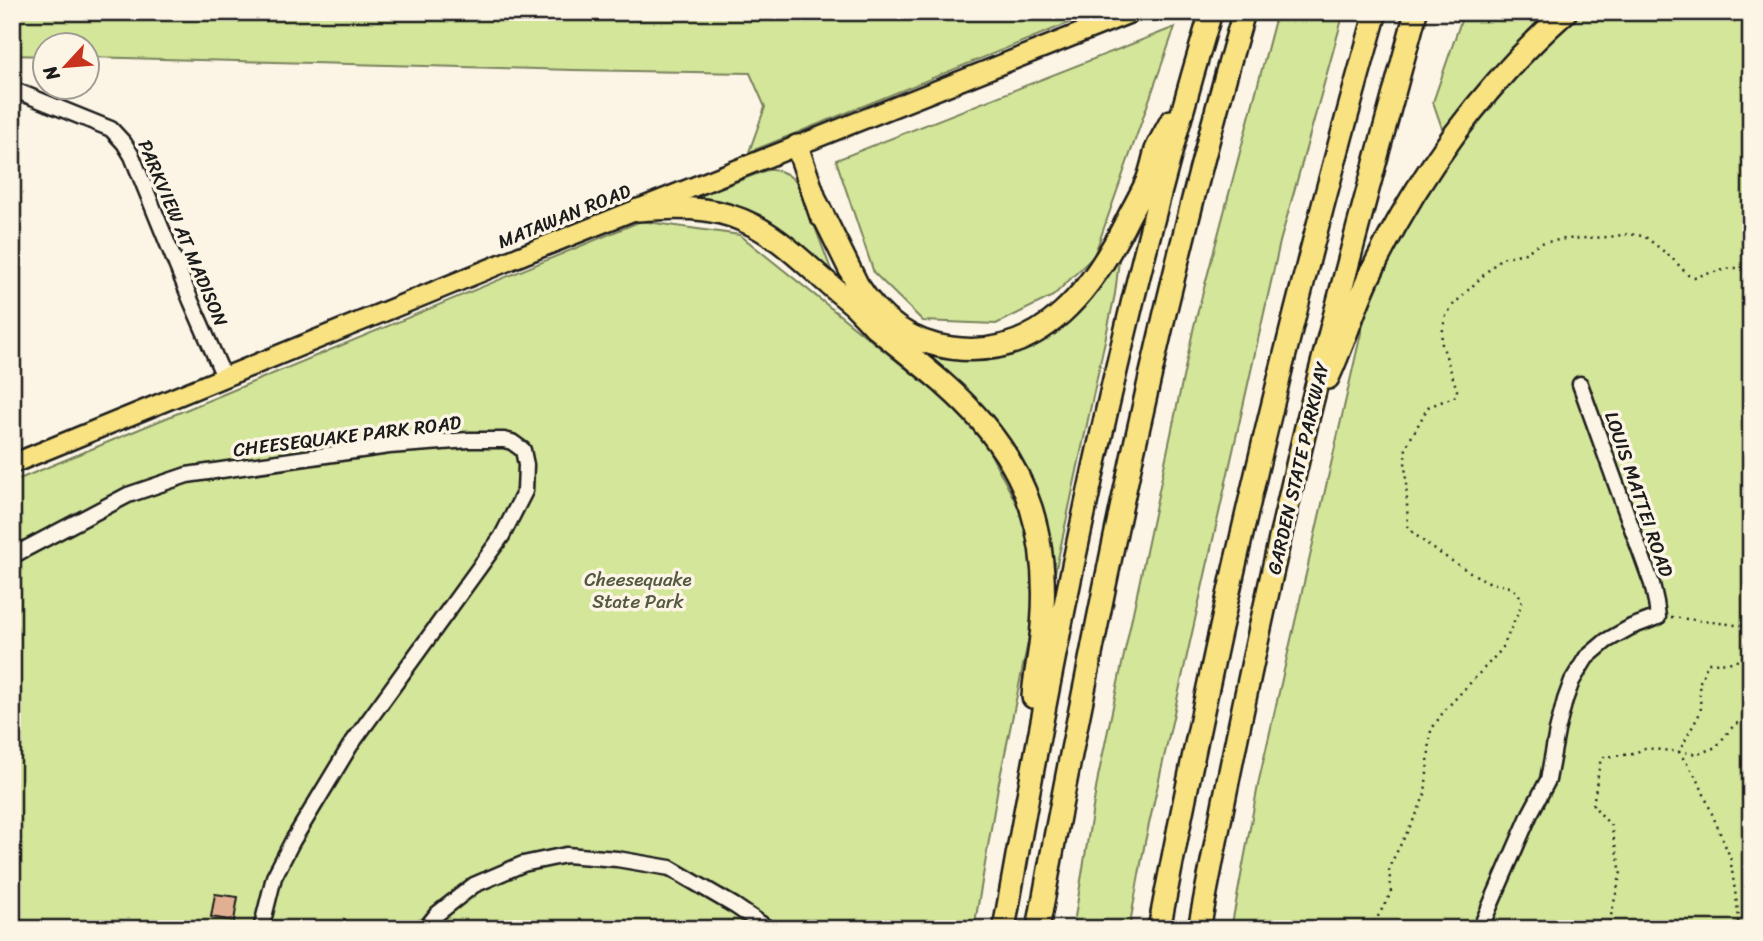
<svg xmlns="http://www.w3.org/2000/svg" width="1763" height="941" font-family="Sriracha,sans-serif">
<rect width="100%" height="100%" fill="#fcf5e5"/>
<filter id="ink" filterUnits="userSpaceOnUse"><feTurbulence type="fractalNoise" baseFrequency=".0143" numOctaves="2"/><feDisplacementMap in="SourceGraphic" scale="14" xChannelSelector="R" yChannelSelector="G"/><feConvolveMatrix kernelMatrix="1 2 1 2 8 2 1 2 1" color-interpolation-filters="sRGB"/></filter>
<g filter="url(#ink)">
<path fill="#d3e69a" stroke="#78815b" stroke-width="2" d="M12,12H1096L749,152L765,107L750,73L573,70L88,57V46H46L45,56L12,55Z
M1277,12H1344L1280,242L1145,842L1129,929H1073L1098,777L1194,326Z
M1464,12H1751V929H1231L1259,780L1363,324L1389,230L1443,131L1433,102Z
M1175,27L1094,256L1053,296L996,324L923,321L874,273L836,160Z
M772,169C785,171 793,177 800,187L833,275L687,201L764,171Z
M641,221L740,235L975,424L1035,539L1038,594L998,787L974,929H12V482Z
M1120,252L1115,294L1052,587L1030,490L904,338L1001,352Z"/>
<path fill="#e1b092" stroke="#1c1c1c" stroke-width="2" d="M215,894L238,897L234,921L211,917Z"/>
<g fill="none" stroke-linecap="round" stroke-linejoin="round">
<g stroke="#1c1c1c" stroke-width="19">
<path id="minor" d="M12,89L111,129L124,143L132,156L191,301L224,377
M12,556L128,495L187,475L389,446L469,440H504L512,442L523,450L526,465L525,491L502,536L350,746L292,842L274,877L261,929
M425,929L437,914L474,885L523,864L566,855L617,859L670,868L735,906L769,929
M1480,929L1530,814L1548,780L1557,731L1565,700L1572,681L1586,658L1606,641L1631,627L1658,617L1656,602L1652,584L1580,384"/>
</g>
<g stroke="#1c1c1c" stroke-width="23">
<path id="major" d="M12,464L530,252L1133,12"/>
</g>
<g stroke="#1c1c1c" stroke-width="26">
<path id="highway" d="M797,146L821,216
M817,203L857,284C879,319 911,343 951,348C1043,361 1095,286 1130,214C1136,203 1142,192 1147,181C1151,171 1153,160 1156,150C1160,140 1166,131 1171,121
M638,210C673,207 709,206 742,220C774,233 798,257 823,279C834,289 845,297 856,307C862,313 868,320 874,326C910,357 950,385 981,421C1003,447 1021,476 1031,508C1045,552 1046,599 1040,645C1038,662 1034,680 1033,697
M1328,378C1344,344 1354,308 1370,275C1417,176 1484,85 1566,12
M1004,929C1058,620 1121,313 1211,12
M1038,929C1053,846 1069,763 1086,680C1130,455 1180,232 1244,12
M1159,929C1218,620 1290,314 1376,12
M1199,929C1231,761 1266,593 1306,427C1340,288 1379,150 1416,12"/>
</g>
<path stroke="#1c1c1c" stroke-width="2.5" stroke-dasharray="2 5" stroke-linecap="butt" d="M1671,617L1736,625H1751
M1371,929L1391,893L1389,867L1417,813L1425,794L1431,730L1444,711L1502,649L1522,603C1520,596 1519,593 1513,589C1507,585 1499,585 1491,583C1476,577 1415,540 1408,526L1405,460L1406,447L1428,407L1456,396L1457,390L1441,341L1445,318L1452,306L1501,258L1525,253L1541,243L1565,239L1609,237L1628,234L1644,236L1671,257L1688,275L1694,277L1731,268H1746L1751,266
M1611,929L1610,920L1621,872L1611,826L1593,805L1600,763L1604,757L1633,754L1645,748L1698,754L1716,747L1735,724L1751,719
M1736,929L1739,918L1730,857L1698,780L1679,752L1701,711L1699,684L1708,663L1735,662L1747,654L1751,658"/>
<use href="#minor" stroke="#fcf5e5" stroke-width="14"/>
<use href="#major" stroke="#f8e281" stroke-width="18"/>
<use href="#highway" stroke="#f8e281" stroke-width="21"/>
</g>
</g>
<g text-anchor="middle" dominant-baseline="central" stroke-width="7" stroke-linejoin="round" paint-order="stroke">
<g font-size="19" fill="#1c1c1c" stroke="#fcf5e5">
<text transform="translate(564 216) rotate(-22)">MATAWAN ROAD</text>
<text transform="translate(183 233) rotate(67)">PARKVIEW AT MADISON</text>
<text transform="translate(347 436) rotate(-7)">CHEESEQUAKE PARK ROAD</text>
<text transform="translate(1298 468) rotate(-77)">GARDEN STATE PARKWAY</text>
<text transform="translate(1639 494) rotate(71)">LOUIS MATTEI ROAD</text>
</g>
<g font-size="19" fill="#535942" stroke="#fcf5e5">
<text x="638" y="579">Cheesequake<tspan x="638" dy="22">State Park</tspan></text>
</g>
</g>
<rect width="1763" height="941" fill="none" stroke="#fcf5e5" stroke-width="42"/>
<rect x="21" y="21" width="1721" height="899" fill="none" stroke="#1c1c1c" stroke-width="2.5" filter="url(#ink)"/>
<g transform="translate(66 66) rotate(244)"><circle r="33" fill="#fcf5e5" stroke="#a29e95" stroke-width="2"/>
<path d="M0-5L12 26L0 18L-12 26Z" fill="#c8321e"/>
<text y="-10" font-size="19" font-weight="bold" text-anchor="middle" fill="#1c1c1c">N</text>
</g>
</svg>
